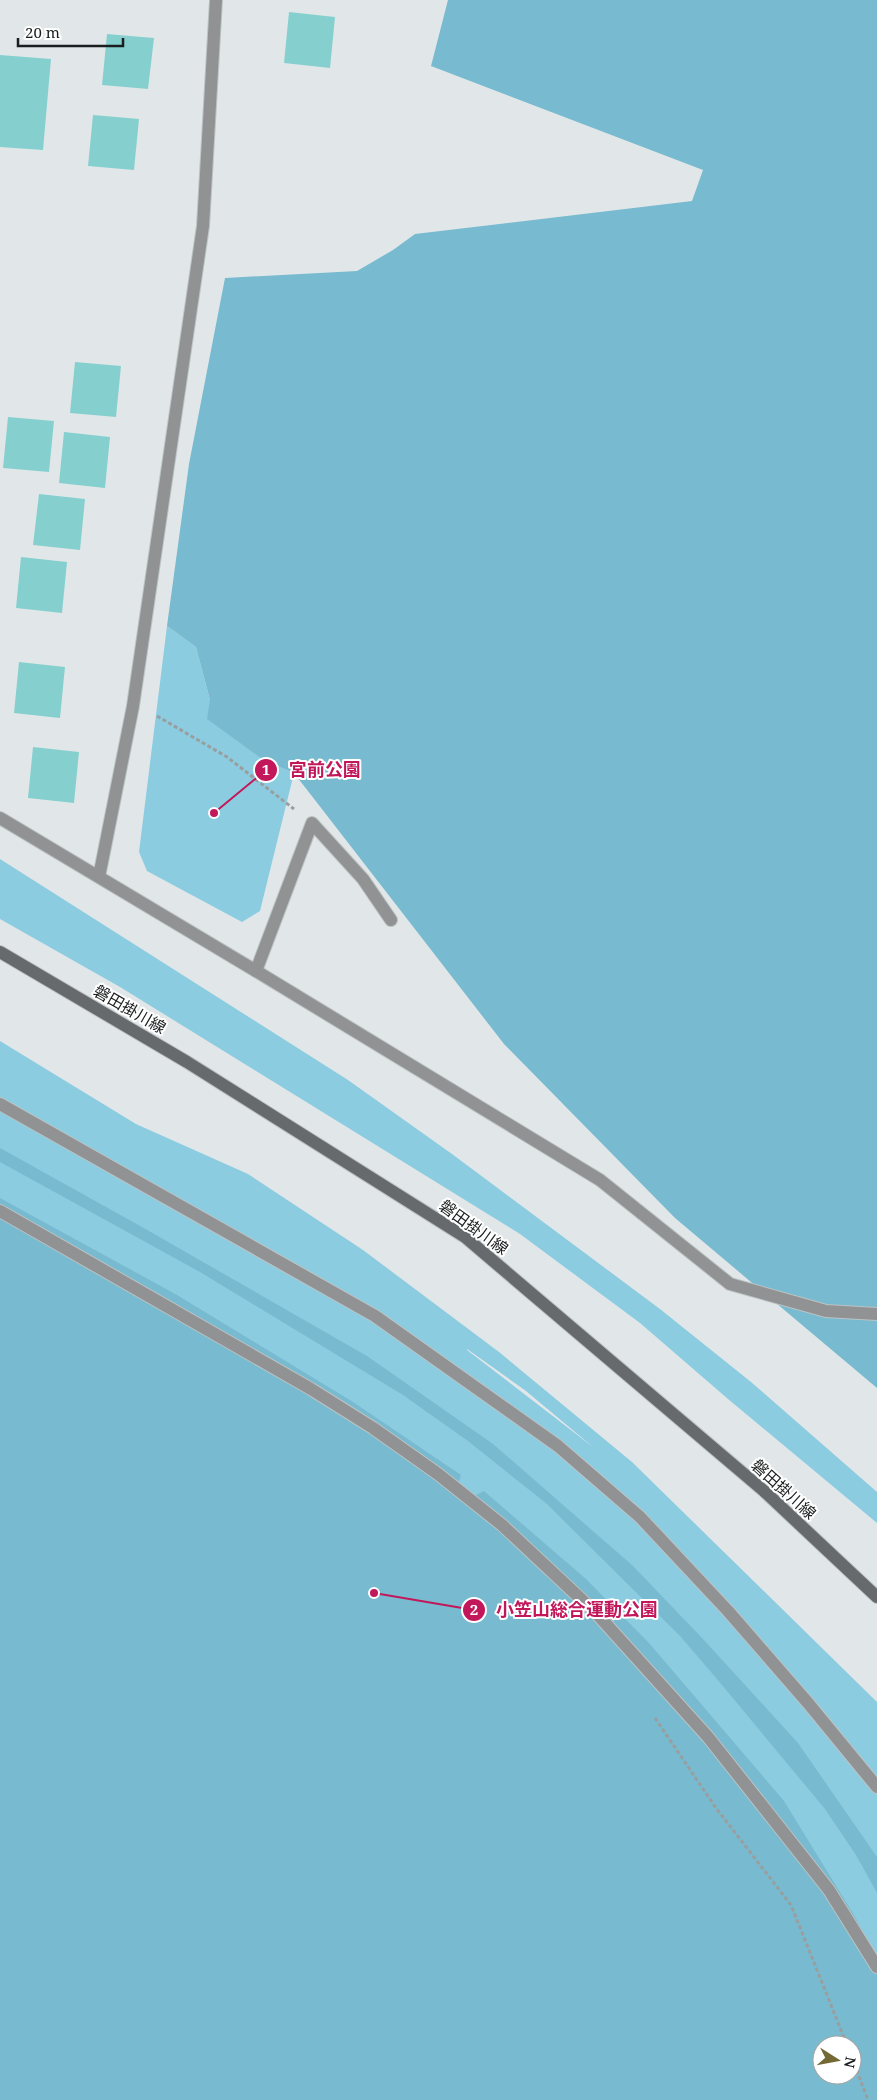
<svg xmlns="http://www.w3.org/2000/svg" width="877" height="2100" font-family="'Noto Serif','Noto Sans JP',serif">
<rect width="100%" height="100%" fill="#e1e7e9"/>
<path fill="#8ccce0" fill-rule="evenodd" d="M167,626L196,647L210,700L265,761L294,773L260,911L242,922L147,871L139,852Z
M0,859L348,1080L452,1154L660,1309L751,1382L877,1492V1523L728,1399L640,1323L520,1234L120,987L0,919Z
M0,1041L136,1124L248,1174L363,1250L499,1352L632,1462L877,1702V2100H0ZM467,1349L526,1391L593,1447L467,1350ZM822,2045H852V2075H822Z"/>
<path fill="#78bacf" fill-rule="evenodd" d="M448,0H877V1388L675,1218L504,1044L294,773L265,761L207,719L210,700L196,647L167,626L189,464L225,278L357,271L393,250L415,234L692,201L703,170L431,66Z
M0,1148L142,1227L367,1356L493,1444L632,1565L703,1639L798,1743L877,1857V1893L856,1855L825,1809L717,1679L680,1636L547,1504L468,1441L403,1395L200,1272L0,1162Z
M0,1198L177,1295L353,1402L461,1475L458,1485L472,1497L484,1491L586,1579L649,1643L784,1801L854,1915L877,1957V2100H0ZM822,2045H852V2075H822Z"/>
<path fill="#85d0cf" d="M289,12L335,17L330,68L284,63Z
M107,34L154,38L148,89L102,85Z
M0,55L51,59L43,150L0,147Z
M93,115L139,119L134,170L88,166Z
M75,362L121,366L116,417L70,413Z
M8,417L54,421L49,472L3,468Z
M64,432L110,437L105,488L59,483Z
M39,494L85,499L80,550L33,545Z
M21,557L67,562L62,613L16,608Z
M19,662L65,667L60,718L14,713Z
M33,747L79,752L74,803L28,798Z"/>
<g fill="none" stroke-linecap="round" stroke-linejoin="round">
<g stroke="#bdc3c4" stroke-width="14">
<path id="service" d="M0,1104L375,1316L558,1446L640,1517L728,1611L808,1703L877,1787"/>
</g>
<g stroke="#bdc3c4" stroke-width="14">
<path id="pedestrian" d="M0,1211L311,1389L373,1428L438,1474L502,1525L597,1614L708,1737L829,1890L877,1967"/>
</g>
<g stroke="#bdc3c4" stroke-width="14">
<path id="minor" d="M256,971L312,823L363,879L391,920"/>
</g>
<g stroke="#bdc3c4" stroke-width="14">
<path id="tertiary" d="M0,818L256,971L600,1180L730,1284L826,1311L877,1314
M99,877L133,706L203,226L216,0"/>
</g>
<g stroke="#bdc3c4" stroke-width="14">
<path id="secondary" d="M0,952L187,1062L465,1237L764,1491L877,1597"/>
</g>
<path stroke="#999e9f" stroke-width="3" stroke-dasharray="4 2.5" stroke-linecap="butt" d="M157,716L227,757L294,809
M655,1718L716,1808L791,1905L847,2045
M852,2058L868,2100"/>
<use href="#service" stroke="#909293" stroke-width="12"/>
<use href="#pedestrian" stroke="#909293" stroke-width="12"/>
<use href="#minor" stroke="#909293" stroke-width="12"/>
<use href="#tertiary" stroke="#909293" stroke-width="12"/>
<use href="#secondary" stroke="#676a6c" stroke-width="12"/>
</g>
<g text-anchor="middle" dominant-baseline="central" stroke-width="4" stroke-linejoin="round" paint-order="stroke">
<g font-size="16" fill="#1b1e1e" stroke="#fff">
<text transform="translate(130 1009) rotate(30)">磐田掛川線</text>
<text transform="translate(474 1227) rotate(36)">磐田掛川線</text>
<text transform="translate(784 1489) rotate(42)">磐田掛川線</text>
</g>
</g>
<path fill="none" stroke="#c2185b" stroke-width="2" d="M214 813L266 770M374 1593L474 1610"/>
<g fill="#c2185b" stroke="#fff" stroke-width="2">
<circle cx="214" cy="813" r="5"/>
<circle cx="374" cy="1593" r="5"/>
<circle cx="266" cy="770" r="12"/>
<circle cx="474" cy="1610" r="12"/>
</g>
<g font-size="15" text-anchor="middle" font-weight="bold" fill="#fff">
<text x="266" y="775">1</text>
<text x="474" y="1615">2</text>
</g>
<g font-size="18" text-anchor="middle" font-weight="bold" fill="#c2185b" stroke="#fff" stroke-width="4" stroke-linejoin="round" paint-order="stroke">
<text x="325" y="776">宮前公園</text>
<text x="577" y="1616">小笠山総合運動公園</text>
</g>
<g transform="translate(837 2060) rotate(101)"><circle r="24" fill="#ffffff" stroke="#a4a5a5"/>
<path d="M0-4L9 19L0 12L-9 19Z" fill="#746835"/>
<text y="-8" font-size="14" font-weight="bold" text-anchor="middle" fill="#1b1e1e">N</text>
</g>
<path d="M18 38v8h105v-8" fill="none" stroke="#1b1e1e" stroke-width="2.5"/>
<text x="25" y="38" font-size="15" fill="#1b1e1e" stroke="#ffffff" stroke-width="4" paint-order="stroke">20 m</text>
</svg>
